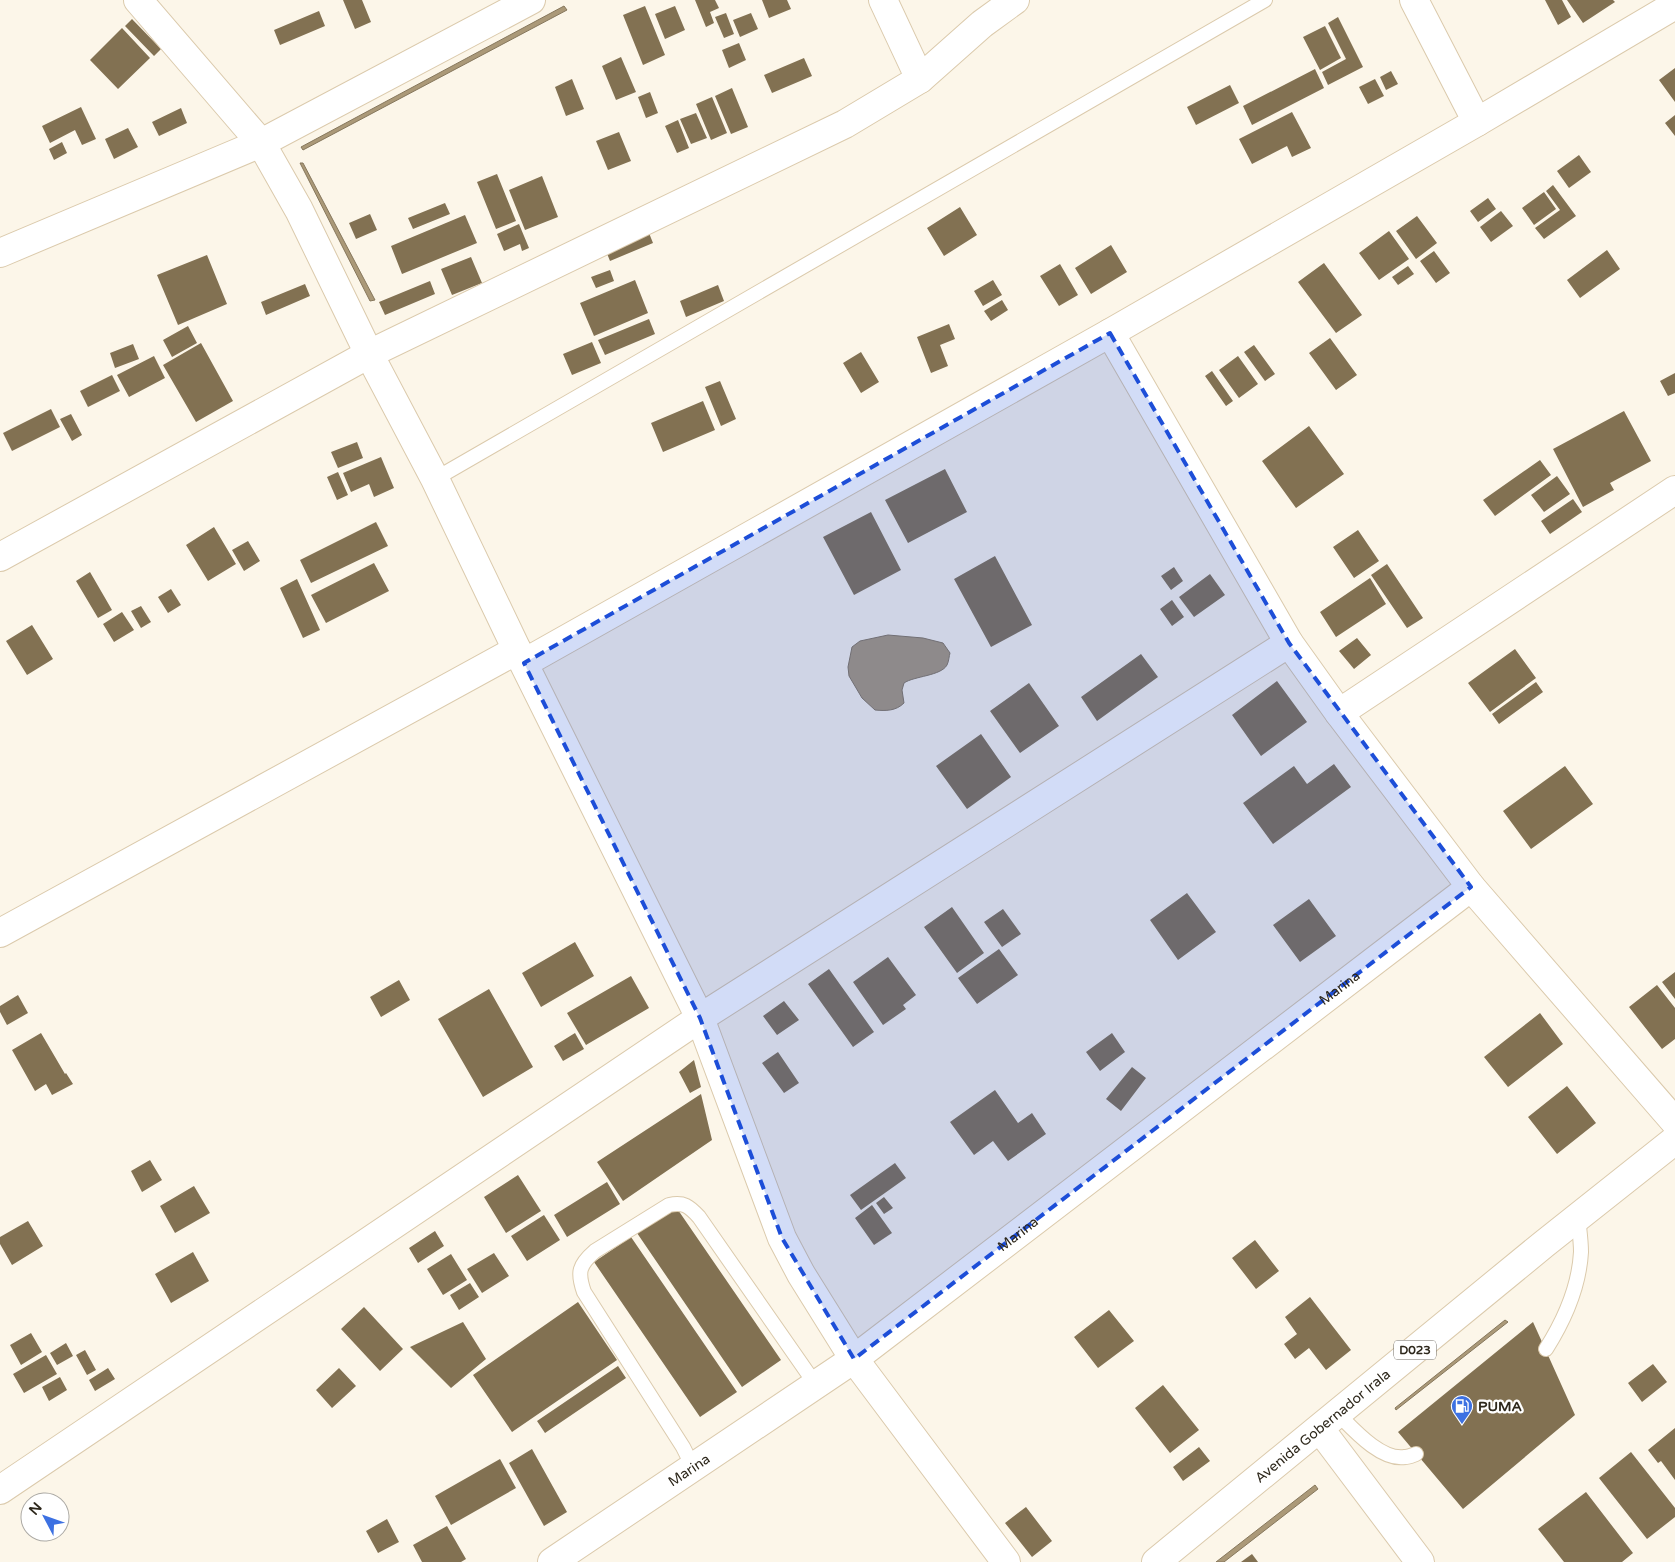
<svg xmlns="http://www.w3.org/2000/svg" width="1675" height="1562" font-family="'Varela Round',sans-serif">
<rect width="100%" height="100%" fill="#fcf6e9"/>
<path fill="#ab9978" stroke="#86775c" d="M564,6L567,10L303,150L301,147Z
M300,163H303L375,300L370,301Z
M888,635L923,638L943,643L950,653C949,656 949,661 947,665C941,676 914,676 904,683L902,690L904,703C896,711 886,711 875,710L862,698L849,676L848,667L852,647L860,641Z
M1505,1320L1508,1322L1396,1410L1395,1408Z
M1315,1485L1318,1489L1224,1562H1216Z"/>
<path fill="#827152" d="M343,0H362L371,22L355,29Z
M695,0H715L719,8L710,12L714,23L706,27Z
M762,0H787L791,9L769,18Z
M1545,0H1562L1571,17L1558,25Z
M1567,0H1613L1615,2L1583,23Z
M645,6L665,55L643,65L623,15Z
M675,6L685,30L665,39L655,14Z
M319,11L325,26L280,45L274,30Z
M726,13L734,34L724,38L715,17Z
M751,13L758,29L740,37L733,20Z
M1338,17L1363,67L1328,85L1322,72L1346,59L1328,23Z
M132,19L161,49L154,56L125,26Z
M1325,26L1341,58L1320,70L1303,37Z
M122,28L150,58L118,89L90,60Z
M739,43L746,60L729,68L722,50Z
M621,57L636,92L616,100L602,66Z
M804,58L812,76L772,93L764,75Z
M1675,68V102L1659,80Z
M1315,69L1324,88L1252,125L1243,106Z
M1391,71L1398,84L1386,90L1380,77Z
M572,79L584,109L566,116L555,87Z
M1375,79L1384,96L1368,104L1359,87Z
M1230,85L1239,103L1196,125L1187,107Z
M732,88L748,127L731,134L715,96Z
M650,92L658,113L646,118L638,97Z
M712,97L727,133L711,140L696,104Z
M81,107L96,139L82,145L75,130L50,143L42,126Z
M181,108L187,123L159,136L152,122Z
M1292,112L1311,148L1292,157L1287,146L1252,164L1239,139Z
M696,113L707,138L691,144L680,119Z
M1675,115V136L1665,123Z
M678,120L689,148L677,153L665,126Z
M128,128L138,147L114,159L105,139Z
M619,132L631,161L608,170L596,141Z
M62,142L67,153L54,160L49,149Z
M1579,155L1591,172L1569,188L1557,171Z
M497,174L516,221L496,229L477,182Z
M542,176L558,217L525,230L509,190Z
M1553,185L1576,216L1544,239L1535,228L1560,210L1546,191Z
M1544,192L1556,209L1534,225L1522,208Z
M1488,198L1496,209L1478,222L1470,211Z
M445,203L450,214L413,229L408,218Z
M960,207L977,235L944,256L927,228Z
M1501,211L1513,226L1491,242L1480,227Z
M370,214L377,230L356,239L349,223Z
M465,215L477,243L402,274L391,246Z
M1417,216L1437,243L1416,259L1396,231Z
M519,224L529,248L522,251L520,244L504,251L497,234Z
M1389,231L1409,259L1379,280L1359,253Z
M649,233L653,243L610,261L606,251Z
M1111,245L1127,272L1091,294L1075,268Z
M1607,250L1620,269L1580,298L1567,280Z
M1434,251L1450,273L1436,283L1420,261Z
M207,255L227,304L178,325L157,275Z
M471,257L482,283L452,295L441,269Z
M1324,263L1362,315L1336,333L1298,282Z
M1060,264L1078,295L1059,306L1040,276Z
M1408,266L1414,274L1398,285L1392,277Z
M610,270L614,281L596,288L591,277Z
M635,280L648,313L594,336L580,303Z
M993,280L1002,295L983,306L974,291Z
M430,281L435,294L385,315L379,302Z
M305,284L310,296L266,315L261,302Z
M718,285L724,301L686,317L680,301Z
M1002,300L1008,310L991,321L984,311Z
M649,319L655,334L605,355L598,340Z
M949,324L955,339L940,345L948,366L931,373L917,337Z
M188,326L197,343L172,357L163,340Z
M1330,338L1357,375L1336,390L1309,353Z
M592,342L601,363L572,375L563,354Z
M201,343L233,401L196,422L163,365Z
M133,344L139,359L115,368L110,353Z
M1254,345L1275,374L1265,381L1244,352Z
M861,352L879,382L861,393L843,363Z
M154,356L165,378L129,397L117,375Z
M1238,356L1258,384L1239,398L1219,370Z
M1212,371L1233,401L1226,406L1205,376Z
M1675,373V393L1668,396L1660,381Z
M112,375L120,391L88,407L80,391Z
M720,381L736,419L721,426L705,387Z
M703,401L715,430L663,452L651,423Z
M51,409L60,427L12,451L3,433Z
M1624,411L1651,461L1610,483L1614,490L1583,507L1553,449Z
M71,414L82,435L72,441L60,419Z
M1309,426L1344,474L1296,508L1262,461Z
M357,442L363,458L338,468L331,452Z
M381,457L394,488L374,497L369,484L351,492L343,473Z
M1540,460L1551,475L1495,516L1483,500Z
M945,469L967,512L908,543L885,500Z
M338,472L348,495L337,500L327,477Z
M1557,476L1570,494L1544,512L1531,495Z
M1573,499L1582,512L1550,534L1541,521Z
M871,512L901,570L854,595L823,537Z
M376,522L388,546L311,583L300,560Z
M214,527L236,564L208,581L186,545Z
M1358,530L1379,561L1354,578L1333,547Z
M248,541L260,561L244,571L232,550Z
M995,556L1032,625L991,647L954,579Z
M374,563L389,591L326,623L311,595Z
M1387,564L1423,618L1407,628L1371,575Z
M1174,567L1183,581L1171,590L1161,576Z
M90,572L112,610L98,618L76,581Z
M1210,574L1225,595L1194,617L1179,597Z
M1370,578L1386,604L1336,637L1320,612Z
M297,579L320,630L303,638L280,588Z
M171,589L181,605L168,613L158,597Z
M1172,600L1184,617L1172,626L1160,609Z
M141,606L151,622L141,628L131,611Z
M122,612L134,630L114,642L103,624Z
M32,625L53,659L27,675L6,641Z
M1357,638L1371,655L1354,669L1339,651Z
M1515,649L1536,678L1490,712L1468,683Z
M1141,654L1158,677L1097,721L1081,697Z
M1277,681L1307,722L1261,756L1232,715Z
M1536,682L1543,692L1499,724L1492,714Z
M1029,683L1059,726L1020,753L990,711Z
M981,734L1011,777L967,809L936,766Z
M1334,764L1351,787L1273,844L1243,803L1294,766L1307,784Z
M1565,766L1593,804L1531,849L1503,811Z
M1187,893L1216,932L1178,960L1150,920Z
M1309,899L1336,936L1300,962L1273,925Z
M952,907L984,953L957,973L924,927Z
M1003,909L1021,934L1002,947L984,922Z
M575,942L594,976L541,1007L522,973Z
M999,949L1018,975L977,1004L958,978Z
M888,957L916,995L903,1005L906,1009L883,1025L853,982Z
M829,969L874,1032L853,1047L808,984Z
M1675,972V999L1662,982Z
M631,976L649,1008L586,1045L567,1013Z
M399,980L410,1000L381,1017L370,997Z
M1657,985L1675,1008V1039L1662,1049L1629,1007Z
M489,989L533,1067L483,1097L438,1019Z
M18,995L28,1013L7,1025L0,1012V1006Z
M784,1001L799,1020L777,1035L763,1016Z
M1540,1013L1563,1044L1508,1087L1484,1057Z
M41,1033L65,1074L66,1073L73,1084L52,1095L46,1084L35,1091L12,1050Z
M575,1033L584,1049L563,1061L554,1046Z
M1112,1033L1125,1052L1100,1071L1086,1052Z
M778,1052L799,1083L784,1093L762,1063Z
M694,1060L701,1087L690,1093L679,1072Z
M1132,1067L1146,1078L1121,1111L1106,1099Z
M1567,1086L1596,1123L1557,1154L1528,1117Z
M995,1090L1018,1123L1032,1113L1046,1134L1008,1161L993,1141L974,1155L950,1122Z
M701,1094L712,1140L623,1201L597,1162Z
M150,1160L162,1180L142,1192L131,1171Z
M895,1163L906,1178L861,1210L850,1195Z
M518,1175L541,1211L506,1233L484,1197Z
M607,1182L620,1204L567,1237L554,1215Z
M194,1186L210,1213L175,1233L160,1206Z
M884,1197L893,1208L884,1214L876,1203Z
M872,1205L892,1233L874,1245L855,1218Z
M676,1207L781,1360L742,1387L637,1233Z
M544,1215L560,1240L527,1261L511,1236Z
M28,1221L43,1246L12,1265L0,1244V1237Z
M435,1231L444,1246L418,1263L409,1248Z
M631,1237L737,1392L700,1417L594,1262Z
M1255,1240L1279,1271L1256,1289L1232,1258Z
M193,1252L209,1281L171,1303L155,1274Z
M494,1253L509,1276L482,1293L467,1269Z
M451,1254L467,1280L443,1295L427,1269Z
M470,1283L479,1297L459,1310L450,1295Z
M1310,1297L1351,1350L1326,1370L1309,1348L1295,1359L1284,1344L1297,1334L1285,1317Z
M578,1302L617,1360L512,1432L473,1375Z
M364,1307L403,1349L380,1371L341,1329Z
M1109,1310L1134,1341L1098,1368L1074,1337Z
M463,1322L486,1359L451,1388L410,1347Z
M1533,1322L1575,1415L1463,1509L1398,1432Z
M31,1333L42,1352L21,1365L10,1345Z
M66,1343L73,1356L57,1365L50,1353Z
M85,1350L96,1370L87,1375L76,1355Z
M46,1355L57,1374L24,1393L13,1374Z
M1653,1364L1667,1382L1642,1402L1628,1383Z
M618,1366L626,1378L545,1433L537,1421Z
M108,1368L115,1379L95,1391L89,1380Z
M339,1368L356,1386L332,1408L316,1390Z
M60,1377L67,1390L49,1401L42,1387Z
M1163,1385L1199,1430L1170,1453L1135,1408Z
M1675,1428V1480L1661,1461L1658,1463L1648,1450Z
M1199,1447L1210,1461L1183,1481L1173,1467Z
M532,1449L567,1512L544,1526L509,1463Z
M1631,1452L1675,1508V1517L1647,1539L1599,1478Z
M500,1459L516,1488L451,1525L435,1496Z
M1586,1492L1633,1553L1622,1562H1564L1538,1529Z
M1026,1507L1052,1541L1032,1557L1005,1523Z
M387,1519L399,1542L378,1553L366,1531Z
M447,1526L466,1559L461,1562H422L413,1545Z
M1252,1554L1258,1562H1241Z"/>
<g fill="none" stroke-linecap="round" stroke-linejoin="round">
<g stroke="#dbcaac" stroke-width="16">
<path id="service" d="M435,479L1265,0
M1546,1349C1565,1319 1579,1288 1581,1252C1581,1240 1579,1228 1578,1217
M1338,1414C1353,1429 1381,1461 1405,1457C1409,1457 1413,1455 1416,1454
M693,1467L683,1447L584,1292C577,1272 579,1265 595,1251L669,1205C684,1202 689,1206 699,1217L816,1385"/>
</g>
<g stroke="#dbcaac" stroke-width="30">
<g id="minor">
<path d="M138,0L261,143L299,210L369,354L435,479L517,650L700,1018L782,1238L801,1274L854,1359L1006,1562"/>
<path d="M883,0L920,79"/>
<path d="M1414,0L1477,122"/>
<path d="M0,253L261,143L531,0"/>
<path d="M1110,333L1289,643L1339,713L1471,887L1675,1122"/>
<path d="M0,557L369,354L845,124L920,79L982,24L1015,0"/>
<path d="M524,663L1110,333L1477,122L1675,5"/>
<path d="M1339,713L1675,490"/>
<path d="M0,933L517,650"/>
<path d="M1320,1429L1420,1562"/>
<path d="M0,1490L700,1018L1289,643"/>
<path id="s1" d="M552,1562L854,1359L1471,887"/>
</g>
</g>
<g stroke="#dbcaac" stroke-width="30">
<g id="primary">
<path id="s2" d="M1156,1562L1544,1244L1675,1140"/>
</g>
</g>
<use href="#service" stroke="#fff" stroke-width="14"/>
<use href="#minor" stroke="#fff" stroke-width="28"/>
<use href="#primary" stroke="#fff" stroke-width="28"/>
</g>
<path fill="#1d4ed8" fill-opacity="0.2" stroke="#1d4ed8" stroke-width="4" stroke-dasharray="10 6" stroke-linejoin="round" d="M1110,333L1289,643L1471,887L854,1359L782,1238L700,1018L524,663Z"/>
<defs>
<g id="fuel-pin" transform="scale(1.125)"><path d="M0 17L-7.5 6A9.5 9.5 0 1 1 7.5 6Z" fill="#3d71e2" stroke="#fff"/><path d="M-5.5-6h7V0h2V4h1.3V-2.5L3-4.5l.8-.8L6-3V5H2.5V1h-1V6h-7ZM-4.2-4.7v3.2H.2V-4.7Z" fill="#fff"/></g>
</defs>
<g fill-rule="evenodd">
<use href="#fuel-pin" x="1462" y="1406"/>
</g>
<g text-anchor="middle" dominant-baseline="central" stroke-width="4.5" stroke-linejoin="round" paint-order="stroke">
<rect fill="#fff" stroke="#6d6860" stroke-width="1" x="1394" y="1340.5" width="42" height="19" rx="4"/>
<g font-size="12" font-weight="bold" fill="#2e281c">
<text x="1415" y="1350">D023</text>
</g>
<g font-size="14" fill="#2e281c" stroke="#fff">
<text stroke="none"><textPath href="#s1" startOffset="975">Marina</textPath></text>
<text stroke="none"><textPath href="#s1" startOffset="570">Marina</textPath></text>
<text stroke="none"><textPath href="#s2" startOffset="215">Avenida Gobernador Irala</textPath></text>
<text stroke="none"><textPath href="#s1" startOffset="165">Marina</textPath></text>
</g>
<g font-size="14" font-weight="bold" fill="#2e281c" stroke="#fff" text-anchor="start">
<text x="1478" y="1406">PUMA</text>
</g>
</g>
<g transform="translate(45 1517) rotate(311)"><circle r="24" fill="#ffffff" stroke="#aba9a4"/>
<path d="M0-4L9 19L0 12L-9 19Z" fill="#3d71e2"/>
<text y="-8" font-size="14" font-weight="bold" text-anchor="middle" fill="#2e281c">N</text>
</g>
</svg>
